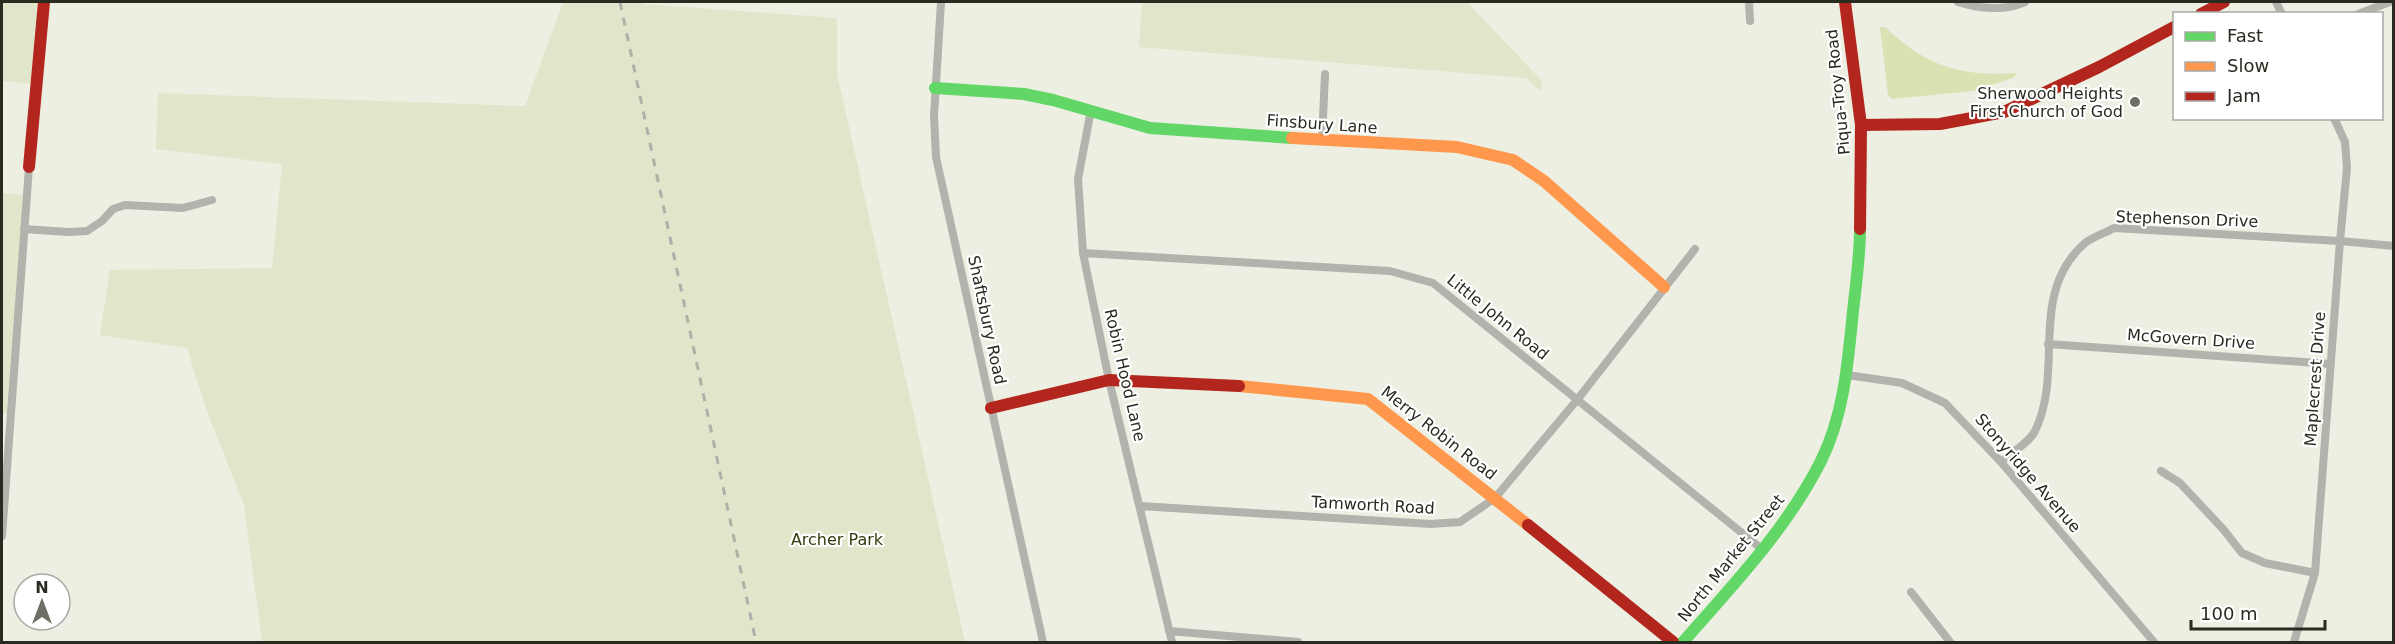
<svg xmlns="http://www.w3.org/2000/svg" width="2395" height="644" font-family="'DejaVu Sans',sans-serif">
<rect width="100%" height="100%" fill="#ecefe1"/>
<path fill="#e1e6cb" d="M2,2H44L36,84L2,81Z
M563,2H642L643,4L837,18V74L965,642H757L752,622L756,642H262L244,505L206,409L187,348L100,335L110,270L272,268L282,164L156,149L158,93L525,106Z
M1142,2H1467L1543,82L1540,91L1526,78L1139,47Z
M2,193L27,195L10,414L2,413Z"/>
<path fill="#dae2b4" d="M1880,27H1885C1926,66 1961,77 2016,73L2015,77L1973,91L1892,99L1888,95Z"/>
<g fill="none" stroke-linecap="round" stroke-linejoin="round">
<path stroke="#b1b3ac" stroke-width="8" d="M941,2L934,116L936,157L1043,642
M1749,2L1750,21
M1958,2C1979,9 2005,11 2025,2
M2276,2L2282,14
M2358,14L2390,2
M1091,110L1078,179L1083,253L1109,380L1172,642
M1322,140L1325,74
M24,229L68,232L87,231L102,221L113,209L125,205L183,208L212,200
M1083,253L1390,271L1433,283L1763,550
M2048,344L2331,364
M1847,375L1902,383L1945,403L2001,462L2154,642
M2001,462C2011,453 2030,442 2035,431C2065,370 2027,294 2085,243C2093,237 2105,233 2114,228L2340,241L2394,246
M2161,471L2180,483L2223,529L2242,553L2265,563L2315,573
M1140,506L1431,524L1460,522L1495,498L1577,400L1695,249
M2,536L29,167
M1911,592L1950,642
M1169,631L1298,642
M2294,642L2315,573L2340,241L2347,168L2345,142L2334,118"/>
<path stroke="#63d668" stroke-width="12" d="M935,88L1024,94L1053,100L1150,128L1292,138
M1683,642C1733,585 1786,530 1821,461C1844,415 1848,362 1853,311C1856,284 1860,256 1860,229"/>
<path stroke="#ff974d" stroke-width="12" d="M1292,138L1457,147L1513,160L1544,181L1664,287
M1239,386L1368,399L1528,525"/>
<path stroke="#b3261e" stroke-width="12" d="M1845,2L1861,125L1860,229
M2201,14L2224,2
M1861,125L1940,124L2004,112L2099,67L2174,27
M29,167L44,2
M991,408L1109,380L1239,386
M1528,525L1673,642"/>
<path stroke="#afb0a8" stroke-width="3" stroke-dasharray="8 8" stroke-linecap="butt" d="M620,2L756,642"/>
</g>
<circle fill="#6d7064" stroke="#fff" stroke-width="2" cx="2135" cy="102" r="6"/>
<g text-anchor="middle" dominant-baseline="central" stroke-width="4.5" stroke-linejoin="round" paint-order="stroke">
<g font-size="16" fill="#292b21" stroke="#fff">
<text transform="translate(1838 92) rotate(-96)">Piqua-Troy Road</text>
<text transform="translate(1322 124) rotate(4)">Finsbury Lane</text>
<text transform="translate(2187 219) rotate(2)">Stephenson Drive</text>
<text transform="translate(1498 317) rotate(39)">Little John Road</text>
<text transform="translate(987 320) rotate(78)">Shaftsbury Road</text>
<text transform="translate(2191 339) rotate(4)">McGovern Drive</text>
<text transform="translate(1125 375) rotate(77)">Robin Hood Lane</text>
<text transform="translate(2315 379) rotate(-86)">Maplecrest Drive</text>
<text transform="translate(1439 433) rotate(38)">Merry Robin Road</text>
<text transform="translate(2028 473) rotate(49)">Stonyridge Avenue</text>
<text transform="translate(1373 505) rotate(3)">Tamworth Road</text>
<text transform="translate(1731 558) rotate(-51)">North Market Street</text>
</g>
<g font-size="16" fill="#292b21" stroke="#fff" text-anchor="end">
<text x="2123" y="93">Sherwood Heights<tspan x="2123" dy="18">First Church of God</tspan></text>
</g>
<g font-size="16" fill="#353a0c" stroke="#fff">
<text x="837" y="539">Archer Park</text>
</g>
</g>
<rect width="2395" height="644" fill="none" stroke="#292b21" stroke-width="6"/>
<rect x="2173" y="12" width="210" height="108" fill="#ffffff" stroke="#a9aaa6" stroke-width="1.5"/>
<rect x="2185" y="32" width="30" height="9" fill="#63d668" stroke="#a9aaa6" stroke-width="1.5"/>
<text x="2227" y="42" font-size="18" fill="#292b21">Fast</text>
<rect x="2185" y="62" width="30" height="9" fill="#ff974d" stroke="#a9aaa6" stroke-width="1.5"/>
<text x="2227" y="72" font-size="18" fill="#292b21">Slow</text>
<rect x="2185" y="92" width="30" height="9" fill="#b3261e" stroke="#a9aaa6" stroke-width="1.5"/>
<text x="2227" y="102" font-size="18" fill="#292b21">Jam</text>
<g transform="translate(42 602)"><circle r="28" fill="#ffffff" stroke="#a9aaa6" stroke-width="1.5"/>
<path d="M0-4.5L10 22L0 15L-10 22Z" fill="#6d7064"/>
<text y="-9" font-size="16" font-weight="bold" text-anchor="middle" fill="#292b21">N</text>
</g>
<path d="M2191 620v9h134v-9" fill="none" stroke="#292b21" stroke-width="3"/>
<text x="2200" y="620" font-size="18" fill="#292b21" stroke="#ffffff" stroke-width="4.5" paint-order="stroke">100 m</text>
</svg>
